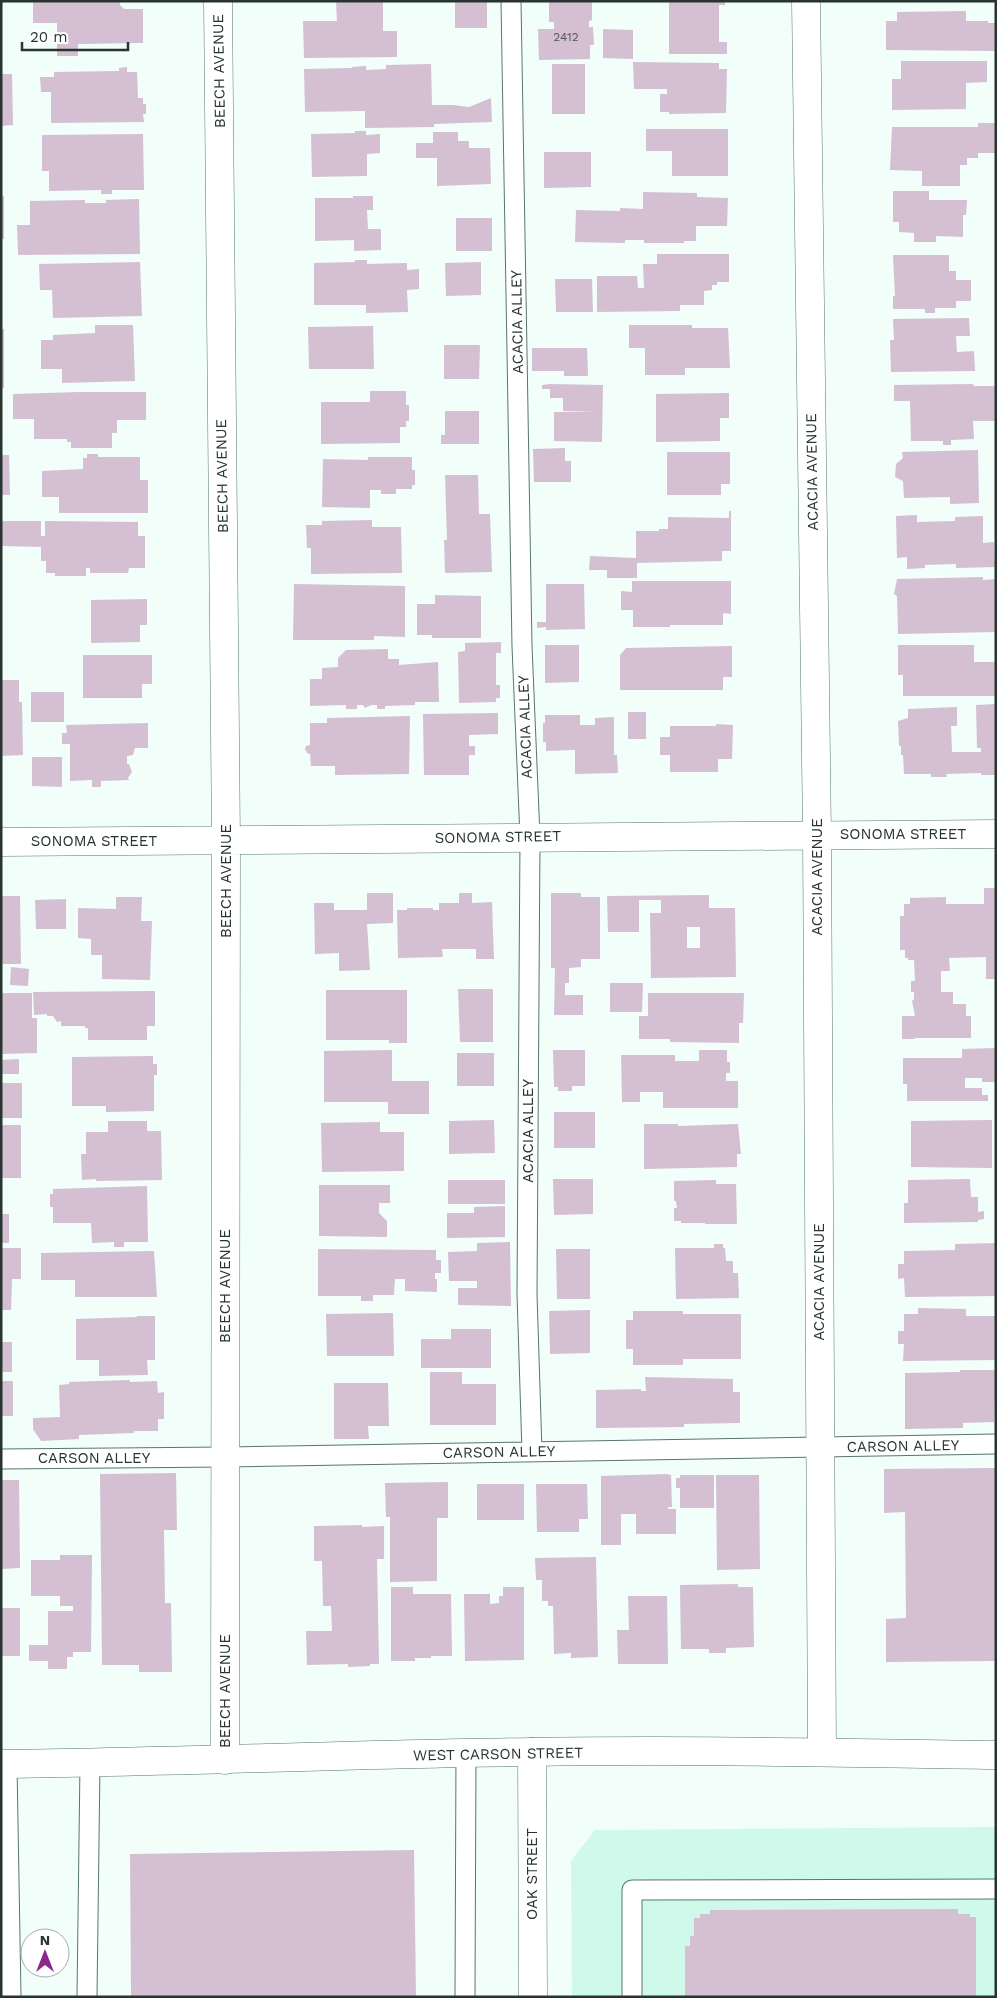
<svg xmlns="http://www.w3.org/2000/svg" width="997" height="1998" font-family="'Work Sans',sans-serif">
<rect width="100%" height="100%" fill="#f1fefa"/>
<path fill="#cef9eb" d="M996,1827V1997H572L571,1861L595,1830Z"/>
<path fill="#d5bfd3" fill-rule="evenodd" d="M33,1H120V5L124,9H143V43L78,44V56H57V23H33Z
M336,1H383V31H397V57L304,58L303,21H337Z
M455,1H487V28H455Z
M549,1H592V20L589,21V27H593L594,45H590V59L539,60L538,29H554V22H549Z
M669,1H725V5H719V42H727V54H669Z
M966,11V21H988V23H996V51L886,50V21H897V12Z
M603,29L633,30V59L603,58Z
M901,61H987V82L966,83V109L892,110V79H901Z
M633,62L719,63V69H727L726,113L669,114V112H660V94H667V89H634Z
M431,64L432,105H453L469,107L491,98L492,122L434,124V127L365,128V111L305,112L304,69L352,68V67L366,66V70L386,69V65Z
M552,64H585V114H552Z
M127,67V72H137L138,98H143V104H146V114H143L144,122L51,123V92H41L40,77H54V72L119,71V68Z
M1,74H12L13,125L1,126Z
M978,123H996V153H978V158H967V165H960V186H922V171L890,170L892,127H978Z
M646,129H728V176H672V151H646Z
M355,131H366V135L380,134V153L367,154V176L312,177L311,134L355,133Z
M433,132H458V141H469V148H490L491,184L437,186V158H416V143H433Z
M143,134L144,190H112V194H101V190L49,191V171H42V135Z
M544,152H591V187L544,188Z
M893,191H929V200H967L966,215H963V237L936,236V242H914V233L899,232V222H893Z
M643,192L697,193V197L728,198L727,226H696V241H684V243H644V240H625V243L575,242L576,210L620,211V208L643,209Z
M1,196H4V239H1Z
M353,196H373V210H367L368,229H381V250L354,251V240L315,241V198H353Z
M139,199L140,254L18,255L17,225H30V201L85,200V203H106V200Z
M456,218H492V251H456Z
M657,254H729V282H717V285H712V290L704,291V305H680V311L597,312V276H637L638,288H644L643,264H657Z
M893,255H949V271H956V280H971V301H956V308H935V313H925V309H893V296H895Z
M355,260H367V264L407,263V270L419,269V289L407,290L408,312L366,313V305H314V263L355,262Z
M140,262L142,316L53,318L52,290H40L39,264Z
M481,262V295L446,296L445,263Z
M555,279H592L593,312H556Z
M969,318L970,336H956L957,352L974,351L975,371L891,372L890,340H894L893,319Z
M95,325H133L135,381L62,383V369H41V340H53V335L95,333Z
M629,325H692V328H728L730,368H685V375H645V348H629Z
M373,326L374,369H309L308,327Z
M1,329H4V388H1Z
M444,345H480L479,379H444Z
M532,348H587L588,376H564V371H532Z
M550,384L603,385L602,442L554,441V412H597L563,411V398H550V389H542V385Z
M973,384L974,386H996V421H973L974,439L951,440V445H943V441H911L910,401H894V385Z
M370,391H406V405H409V421H406V427H400V443L321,444V402H370Z
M79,392H146V420H117V433H112V448H71V442H67V439H34V419H13V394Z
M729,393V418H720V441L656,442V394Z
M445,411H479V444H441V435H445Z
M565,448V461H571V482H534L533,449Z
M978,450L979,503L950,504V497L904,498L903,481L895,477L896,464L903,458L902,452Z
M667,452H730V484H721V495H667Z
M87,454H98V457H140V480H148V513H59V497H42V471L83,469V458H87Z
M1,455H9L10,495H1Z
M368,457H412V470H415V485H412V489H396V494H381V490H370V508L322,507L323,459L368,460Z
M445,475H478L479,514H490L492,572L445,573L444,540H447Z
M729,511H731V551H722V561L637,563V578H607V570H589L590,556L636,558V531H659V529H668V517L729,518Z
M917,515V522L955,521V517L983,516V543L994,542L995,567L956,568V564L925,565V568L907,569V557L897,558L896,516Z
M372,520V527H401L402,573L311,574V548H307L306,525H322V521Z
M2,521H41V536H45V521L138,522V536H145V568H129L128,573H90V568H86V576H55V573H46V561H41V547L2,546Z
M983,577V580L996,579V632L898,634L897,596L894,594L897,579Z
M632,581H731V614L723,613V625H670V627H633V610H621V591L632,592Z
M294,584L405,586V637L374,636V640H293Z
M546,584H584L585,629L546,630V627L537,628V622H546Z
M435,595L481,596V638H432V635H417V604H435Z
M147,599V625H140V642L91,643V600Z
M501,642V653H496V685H500V698H496V702L459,703L458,652L465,651V643Z
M545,645H579V682L545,683Z
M898,645H974V662H996V696H903V675H898Z
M732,646V677H723V690H620V655L626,648Z
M388,649V659H399V665L438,662L439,702H415V705L385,706V709H377V705H371L365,708L363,705H357V709H346V705L310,706V679H322V668L338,667V658L346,650Z
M83,655H152V684H142V698H83Z
M1,680H19V702H22L23,755L1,756Z
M31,692H64V722H31Z
M996,704V775H981V773L946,774L947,777H931V774H904L903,755H901V746H899L898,721L908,718V709L957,707V726H951L952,752H981V748H977L976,705Z
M628,712H646V739H628Z
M498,713V734L469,735V746H475V755H469V775H424L423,714Z
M545,715H580V725H595V718L614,717V755H617L618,773L575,774V750L546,751V742H543V723H545Z
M410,716L409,774L335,775V766H311L310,754L307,753L305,749L306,746L310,745V723H327V718Z
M148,723V748H135L133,755L127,756V764H129L132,772L128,778L129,780L101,781V787H92V780L70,781V744H62V733H67L66,725Z
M716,724L733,725L732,759H718V772H670V755H660V737H670V726H716Z
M32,757H62V787L32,786Z
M984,888H996V979H986V957L949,958L950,971H941V992H953V1004H966V1016H971V1038H915V1039H902V1016H915L912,1001L914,999V992H911V981H915L914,960H908V958H905V950H900V916H904V904H910V898L946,897V904H984Z
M367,893H393V923L367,924L370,970L339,971V953L315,954L314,903H334V910H367Z
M459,893H472V903L492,902L494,959H476V949H442L443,957L398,958L397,910H407V908H433V910H439V903H459Z
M551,893H581V897H600V959H581V967L569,968V983H565V995H583V1015H554L555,968H551Z
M709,895V908H735L736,977L651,978L650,913H661V900H639V932H608L607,896ZM687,927H700V948H687Z
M1,896H20L21,964H1Z
M116,897H142L141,921H152L150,980L102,979V955H91V939L78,938V908L116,909Z
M66,899V929H36L35,900Z
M11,967L29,969L28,986L10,985Z
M610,983H643L642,1012H610Z
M458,989H493V1042H460Z
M326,990H407V1043H389V1040H326Z
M155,991V1026H147V1040H88V1028H85V1026H61V1021L57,1022L53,1016H47V1014L34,1015L33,992Z
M1,993H32V1018H37V1053L1,1054Z
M648,993H744L743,1023H739V1043L670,1042V1039H639V1016H648Z
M996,1048V1082H982V1078H965V1088H982V1095H988V1101H907V1084H903V1058H962V1049Z
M392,1050V1081H429V1114H388V1102H324V1051Z
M553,1050H585V1086H572V1091H558V1087H554Z
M699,1050H727V1062H730V1073H726V1081H738V1108H663V1092H640V1102H622L621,1055H675V1061H699Z
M457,1053H494V1086H457Z
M153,1056V1064H157V1075H154V1111L106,1112V1106H72V1057Z
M19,1059V1074H1V1060Z
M1,1083H22V1118H1Z
M554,1112H595V1148H554Z
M494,1120L495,1153L449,1154V1121Z
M992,1120V1168L911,1167V1121Z
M108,1121H147V1131H161L162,1180L96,1181V1179L82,1180L81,1154H86V1132H108Z
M380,1122V1132H404V1171L322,1172L321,1123Z
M644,1124H678V1126L738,1124L741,1154H737V1167L644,1169Z
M1,1125H21V1178H1Z
M553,1179H593V1214L554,1215Z
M970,1179L971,1197H978V1212L984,1211V1219L978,1220V1222L904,1223V1203H908V1180Z
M448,1180H505V1204H448Z
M716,1180V1184H736L737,1224H705V1223H681V1221H674V1208H677L676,1201H674V1181Z
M319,1185H390V1203H379V1213L387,1221V1237L319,1236Z
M147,1186L148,1242H124V1247H114V1242L92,1243L91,1223H53V1207H50V1194H53V1189Z
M505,1206V1237L447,1238V1213H474V1207Z
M1,1214H9V1243H1Z
M510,1242L511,1306L458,1305V1288H477V1281H449L448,1252L477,1251V1243Z
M996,1243V1296L905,1297L904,1278L898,1279V1264H904V1251L955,1250V1244Z
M714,1244H723V1248H725L726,1261H733V1273H738L739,1298L676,1299L675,1248H714Z
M1,1248H21V1279H12L11,1310H1Z
M318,1249L436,1250V1260H441V1273H435V1279H437V1292L405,1291V1279H395L394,1295H373V1301H361V1296H318Z
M556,1249H590V1299H557Z
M154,1251L157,1297H75V1280H41V1253Z
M918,1308L966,1309V1316H996V1360L903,1361L904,1344H898V1331H904V1314H918Z
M590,1310V1353L550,1354L549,1311Z
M633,1311H683V1314H741V1359H683V1365H633V1349H626V1320H633Z
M393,1313L394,1356H327L326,1314Z
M137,1316H155V1360H147L148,1375L99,1376V1360H76V1319L137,1317Z
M451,1329H491V1368H421V1339H451Z
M1,1342H12V1372H1Z
M960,1370H996L994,1422L963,1423V1428L905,1429V1373L960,1372Z
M430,1372H462V1384H496V1425H430Z
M645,1377L733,1379V1392H740V1423L684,1424V1427L596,1428V1390L641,1389V1391H646Z
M130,1380V1382L157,1381L158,1393L164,1392V1419H158V1431H134V1433L79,1435V1439L41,1441L33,1429V1418L60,1417L59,1385L69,1384V1382Z
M1,1381H13V1416H1Z
M334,1383H388L389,1426H368L369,1439H334Z
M996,1468V1661L886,1662V1619L906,1618L905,1512L884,1513V1469Z
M176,1473L177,1530H164L165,1603H171L172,1672H139V1665H102L100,1474Z
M667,1474L671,1475L672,1507H668V1509H676V1534H636V1514H621V1545H601V1476Z
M680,1475H714V1508H680V1488H676V1478H680Z
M716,1475H759L760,1569L717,1570Z
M1,1480H19L20,1568L1,1569Z
M448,1482V1518H437V1581L390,1582V1517H386L385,1483Z
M477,1484H524V1520H477Z
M536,1484H587L588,1519H579V1532H537Z
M362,1525V1527L384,1526V1559H377L379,1664H370V1666L348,1667V1664L307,1665L306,1631H332L331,1606H323L322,1561H314V1526Z
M60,1555H92L91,1652H73V1657H67V1669H48V1661H29V1645H48V1611H73V1606H60V1596H31V1560H60Z
M596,1557L598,1657L571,1658V1653L554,1654L553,1606H548V1601H542V1580H536L535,1558Z
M738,1584V1587H753L754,1647L726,1648V1653H709V1649H681L680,1585Z
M391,1587H413V1594H451L452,1656H431V1658H415V1661H391Z
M503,1587H524V1660L465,1661L464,1594H490V1604L499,1603V1596H503Z
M628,1596H667L668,1664H618L617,1630H629Z
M1,1608H20V1656H1Z
M414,1850L416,1997H131L130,1854Z
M958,1909V1914H970V1917H976V1997H685V1946H690V1936H694V1918H700V1914H710V1910Z"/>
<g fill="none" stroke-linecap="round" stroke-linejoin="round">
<g stroke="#58766d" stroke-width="21">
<path id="service" d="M511,1L522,646L530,837L527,1294L532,1452
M1,1459L225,1457L996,1444
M7,1764L11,1997
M87,1997L90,1763
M465,1997L466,1753
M632,1997V1890L996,1889"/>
</g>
<g stroke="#58766d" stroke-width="29">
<path id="minor" d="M218,1L226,840L225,1760
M806,1L817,834L822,1752
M1,842L996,834
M532,1752L533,1997"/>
</g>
<g stroke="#58766d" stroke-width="29">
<path id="secondary" d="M1,1764C178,1762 354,1754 531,1752C686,1749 841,1753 996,1755"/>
</g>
<use href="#service" stroke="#fff" stroke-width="19"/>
<use href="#minor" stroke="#fff" stroke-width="28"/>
<use href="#secondary" stroke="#fff" stroke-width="28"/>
</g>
<g text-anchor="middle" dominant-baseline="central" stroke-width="4" stroke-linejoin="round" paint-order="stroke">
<g font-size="12" fill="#525759">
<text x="566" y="37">2412</text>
</g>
<g font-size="15" fill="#273430" stroke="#fff">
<text transform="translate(219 71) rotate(-91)">BEECH AVENUE</text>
<text transform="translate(517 322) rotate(-91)">ACACIA ALLEY</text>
<text transform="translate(812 472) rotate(-91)">ACACIA AVENUE</text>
<text transform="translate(222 476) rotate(-91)">BEECH AVENUE</text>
<text transform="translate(525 727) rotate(-92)">ACACIA ALLEY</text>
<text x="903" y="834">SONOMA STREET</text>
<text transform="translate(498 837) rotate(-1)">SONOMA STREET</text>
<text x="94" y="841">SONOMA STREET</text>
<text transform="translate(817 877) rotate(-90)">ACACIA AVENUE</text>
<text transform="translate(226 881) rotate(-90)">BEECH AVENUE</text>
<text transform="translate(528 1131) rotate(-90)">ACACIA ALLEY</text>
<text transform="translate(819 1282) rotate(-90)">ACACIA AVENUE</text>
<text transform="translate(225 1286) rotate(-90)">BEECH AVENUE</text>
<text transform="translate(903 1446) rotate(-1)">CARSON ALLEY</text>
<text transform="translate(499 1452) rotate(-1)">CARSON ALLEY</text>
<text x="94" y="1458">CARSON ALLEY</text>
<text transform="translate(225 1691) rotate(-90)">BEECH AVENUE</text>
<text transform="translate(498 1754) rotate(-1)">WEST CARSON STREET</text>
<text transform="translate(532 1874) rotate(-90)">OAK STREET</text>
</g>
</g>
<rect width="997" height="1998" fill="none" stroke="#273430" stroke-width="5"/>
<g transform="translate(45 1953)"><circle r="24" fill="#ffffff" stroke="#a9aeac"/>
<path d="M0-4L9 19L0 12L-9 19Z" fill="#8e268b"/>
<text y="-8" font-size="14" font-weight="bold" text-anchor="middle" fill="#273430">N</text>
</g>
<path d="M22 42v8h106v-8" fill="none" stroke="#273430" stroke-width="2.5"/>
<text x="30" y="42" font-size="15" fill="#273430" stroke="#ffffff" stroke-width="4" paint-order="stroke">20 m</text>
</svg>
